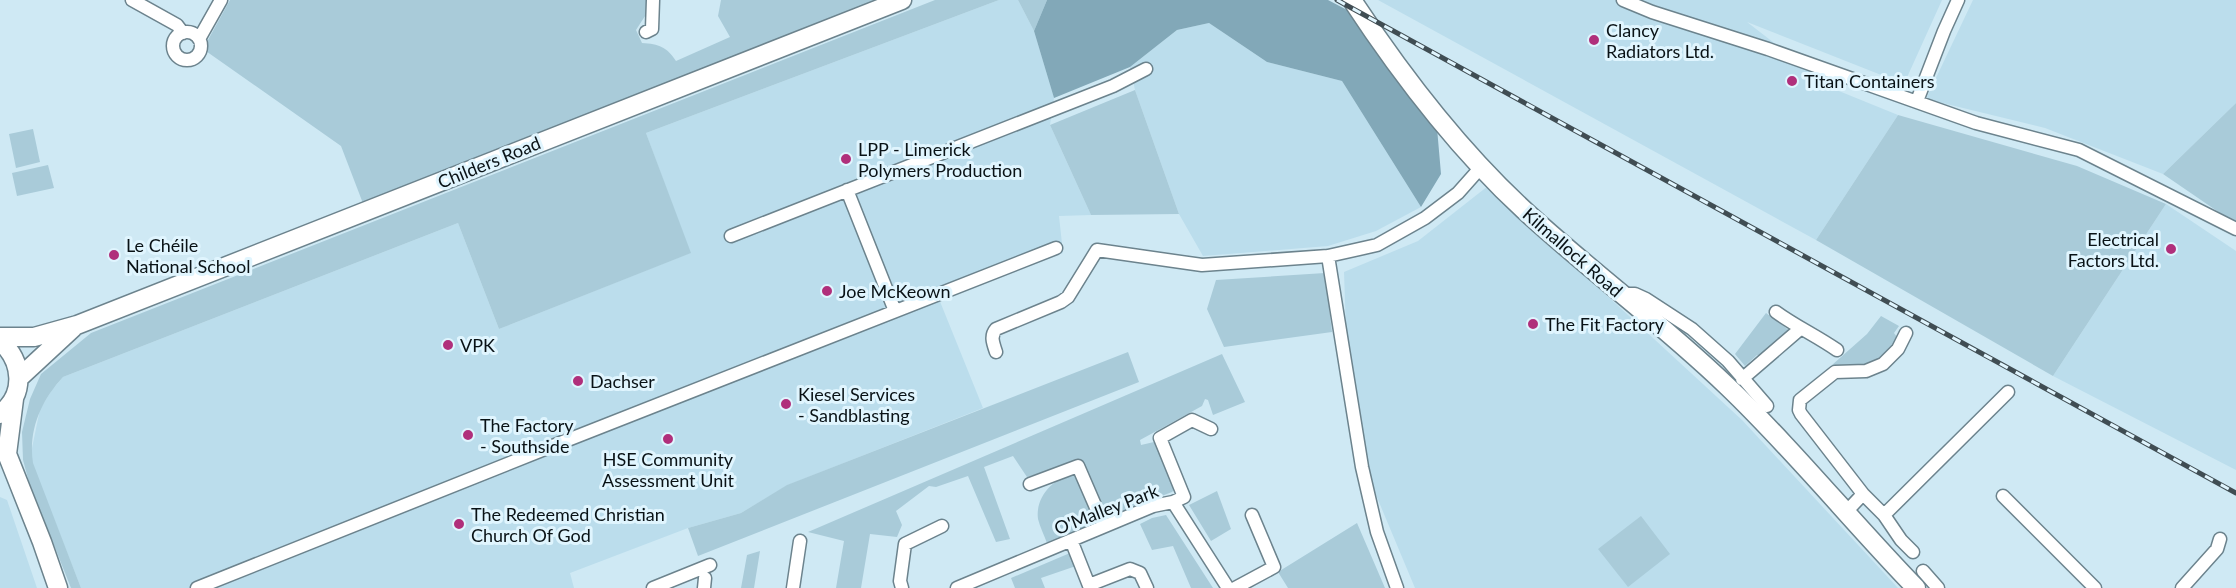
<svg xmlns="http://www.w3.org/2000/svg" width="2236" height="588" font-family="Lato,sans-serif">
<rect width="100%" height="100%" fill="#cfe9f4"/>
<path fill="#bbddec" d="M999,0H1018L1034,31L1054,98L1050,125L1091,215L1059,216L1063,253L939,299L983,408L788,485L741,513L688,528L570,573L574,588H81L32,463L31,453L40,409L52,390L63,377L458,223L499,329L690,253L646,133Z
M1378,0H1942L1904,84L1747,22L1834,89L1898,115L1816,240Z
M1973,0H2236V103L2163,174L2045,128L1926,99Z
M1209,23L1267,62L1342,81L1421,207L1376,231L1328,246L1203,256L1179,214L1135,90L1130,67L1177,30Z
M1488,186L1742,420L1898,588H1415L1371,483L1346,331L1344,272L1418,241Z
M2166,204L2236,251V470L2053,376Z
M0,497L7,500L37,588H0Z"/>
<path fill="#a9cbd9" d="M230,0H648L647,13L636,30L642,43C659,44 667,47 676,61L730,37L718,16L721,0H878L364,206L341,146L203,49Z
M935,0H999L646,133L691,253L499,329L458,223L63,377C41,401 28,430 33,463L81,588H71L29,482L23,460L22,432L30,399L41,374L91,333Z
M1018,0H1047L1034,31Z
M1135,90L1179,214L1091,215L1050,125Z
M2236,103V224L2163,174Z
M1898,115L2077,166L2166,204L2053,376L1816,240Z
M33,129L40,162L16,168L9,134Z
M48,165L54,188L17,196L12,173Z
M1325,273L1332,332L1224,347L1207,309L1216,280Z
M1766,313L1790,331L1760,357L1757,355L1745,366L1735,354Z
M1881,316L1899,326L1894,333L1897,337C1896,344 1891,347 1886,352C1870,368 1853,366 1832,365L1867,334Z
M1128,352L1139,382L698,556L688,528L741,513L787,485Z
M1222,354L1245,402L1213,415L1208,400L1205,399L1202,406L1140,440L1141,445L1154,442L1157,446L1176,488L1172,492L1107,517L1101,512L1079,462L1027,477L1013,456L984,467L1010,539L996,542L968,476L936,487L929,486L896,511L902,525L897,537L870,534L861,588H836L844,541L808,532Z
M1075,476L1079,478L1098,524L1047,543C1044,535 1040,527 1038,519C1035,498 1053,476 1075,476Z
M1217,491L1231,529L1211,541L1189,505Z
M1166,515L1213,588H1191L1173,546L1152,550L1140,524L1152,518Z
M1641,516L1670,554L1628,587L1598,549Z
M1357,523L1385,588H1288L1278,572Z
M760,551L754,588H741L747,555Z
M1070,553L1076,566L1041,578L1045,588H1015L1011,578Z"/>
<path fill="#82a8b8" d="M1047,0H1328L1349,11L1437,128L1441,174L1421,207L1342,81L1267,62L1209,23L1177,30L1130,67L1054,98L1034,31Z"/>
<g fill="none" stroke-linecap="round" stroke-linejoin="round">
<g stroke="#6c838d" stroke-width="15">
<path id="minor" d="M132,0L177,25L183,33
M1623,0L1652,12L1768,49L1976,123L2079,150L2236,229
M646,32L652,29L653,0
M173 46a14 14 0 1 1 28 0a14 14 0 1 1-28 0Z
M199,39L221,0
M1917,101L1944,31L1958,0
M847,190L895,311
M731,236L1113,86L1146,69
M1328,256L1362,467L1377,532L1397,588
M1621,294H1635L1646,299L1692,329L1728,361L1767,406
M1776,312C1795,326 1817,336 1837,350
M996,352C993,343 990,336 996,329L1061,302L1068,297L1097,250L1202,265L1328,256L1377,245L1425,218L1458,193L1482,166
M1742,379L1800,329
M1030,484L1078,466L1104,526
M1863,494L1884,515L1901,540L1913,552
M2003,496L2095,588
M1173,502L1184,497L1160,438L1192,420L1211,429
M1846,512L1863,494L1801,414L1799,410L1800,400L1835,372L1866,371L1883,364L1898,349L1906,333
M1884,515L2008,392
M1071,540L1090,588
M1923,571L1938,588
M1089,585L1130,569L1140,573L1147,588
M197,588L555,445L1056,248
M653,588L710,565
M704,588L705,578
M793,588L800,541
M902,588L900,581L905,544L942,526
M957,588L1153,506L1173,502L1228,588
M1235,588L1274,567L1252,515
M2182,588L2217,549L2220,539"/>
</g>
<g stroke="#6c838d" stroke-width="21">
<path id="secondary" d="M1352,0C1402,76 1458,149 1524,210C1590,271 1663,324 1727,386C1794,450 1852,522 1916,588
M0,337H34L77,325L902,0
M0,341C23,361 26,395 0,414
M19,378L73,328
M0,447L7,454L42,542L58,588
M7,454L14,399"/>
</g>
<use href="#minor" stroke="#fff" stroke-width="12"/>
<use href="#secondary" stroke="#fff" stroke-width="18"/>
<g stroke="#404d53" stroke-width="5">
<path id="rail" d="M1337,0L2236,493"/>
</g>
<use href="#rail" stroke="#e0f5fe" stroke-width="3" stroke-dasharray="9" stroke-linecap="butt"/>
</g>
<g fill="#b02f7b" stroke="#e0f5fe" stroke-width="2">
<circle cx="1594" cy="40" r="6"/>
<circle cx="1792" cy="81" r="6"/>
<circle cx="846" cy="159" r="6"/>
<circle cx="2171" cy="249" r="6"/>
<circle cx="114" cy="255" r="6"/>
<circle cx="827" cy="291" r="6"/>
<circle cx="1533" cy="324" r="6"/>
<circle cx="448" cy="345" r="6"/>
<circle cx="578" cy="381" r="6"/>
<circle cx="786" cy="404" r="6"/>
<circle cx="468" cy="435" r="6"/>
<circle cx="668" cy="439" r="6"/>
<circle cx="459" cy="524" r="6"/>
</g>
<g text-anchor="middle" dominant-baseline="central" stroke-width="6" stroke-linejoin="round" paint-order="stroke">
<g font-size="18" fill="#091216" stroke="#e0f5fe" text-anchor="start">
<text x="1606" y="30">Clancy<tspan x="1606" dy="21">Radiators Ltd.</tspan></text>
<text x="1804" y="81">Titan Containers</text>
<text x="858" y="149">LPP - Limerick<tspan x="858" dy="21">Polymers Production</tspan></text>
<text x="2159" y="239" text-anchor="end">Electrical<tspan x="2159" dy="21">Factors Ltd.</tspan></text>
<text x="126" y="245">Le Chéile<tspan x="126" dy="21">National School</tspan></text>
<text x="839" y="291">Joe McKeown</text>
<text x="1545" y="324">The Fit Factory</text>
<text x="460" y="345">VPK</text>
<text x="590" y="381">Dachser</text>
<text x="798" y="394">Kiesel Services<tspan x="798" dy="21">- Sandblasting</tspan></text>
<text x="480" y="425">The Factory<tspan x="480" dy="21">- Southside</tspan></text>
<text x="668" y="459" text-anchor="middle">HSE Community<tspan x="668" dy="21">Assessment Unit</tspan></text>
<text x="471" y="514">The Redeemed Christian<tspan x="471" dy="21">Church Of God</tspan></text>
</g>
<g font-size="18" fill="#091216" stroke="#e0f5fe">
<text transform="translate(489 162) rotate(-22)">Childers Road</text>
<text transform="translate(1573 252) rotate(41)">Kilmallock Road</text>
<text transform="translate(1106 509) rotate(-21)">O'Malley Park</text>
</g>
</g>
</svg>
